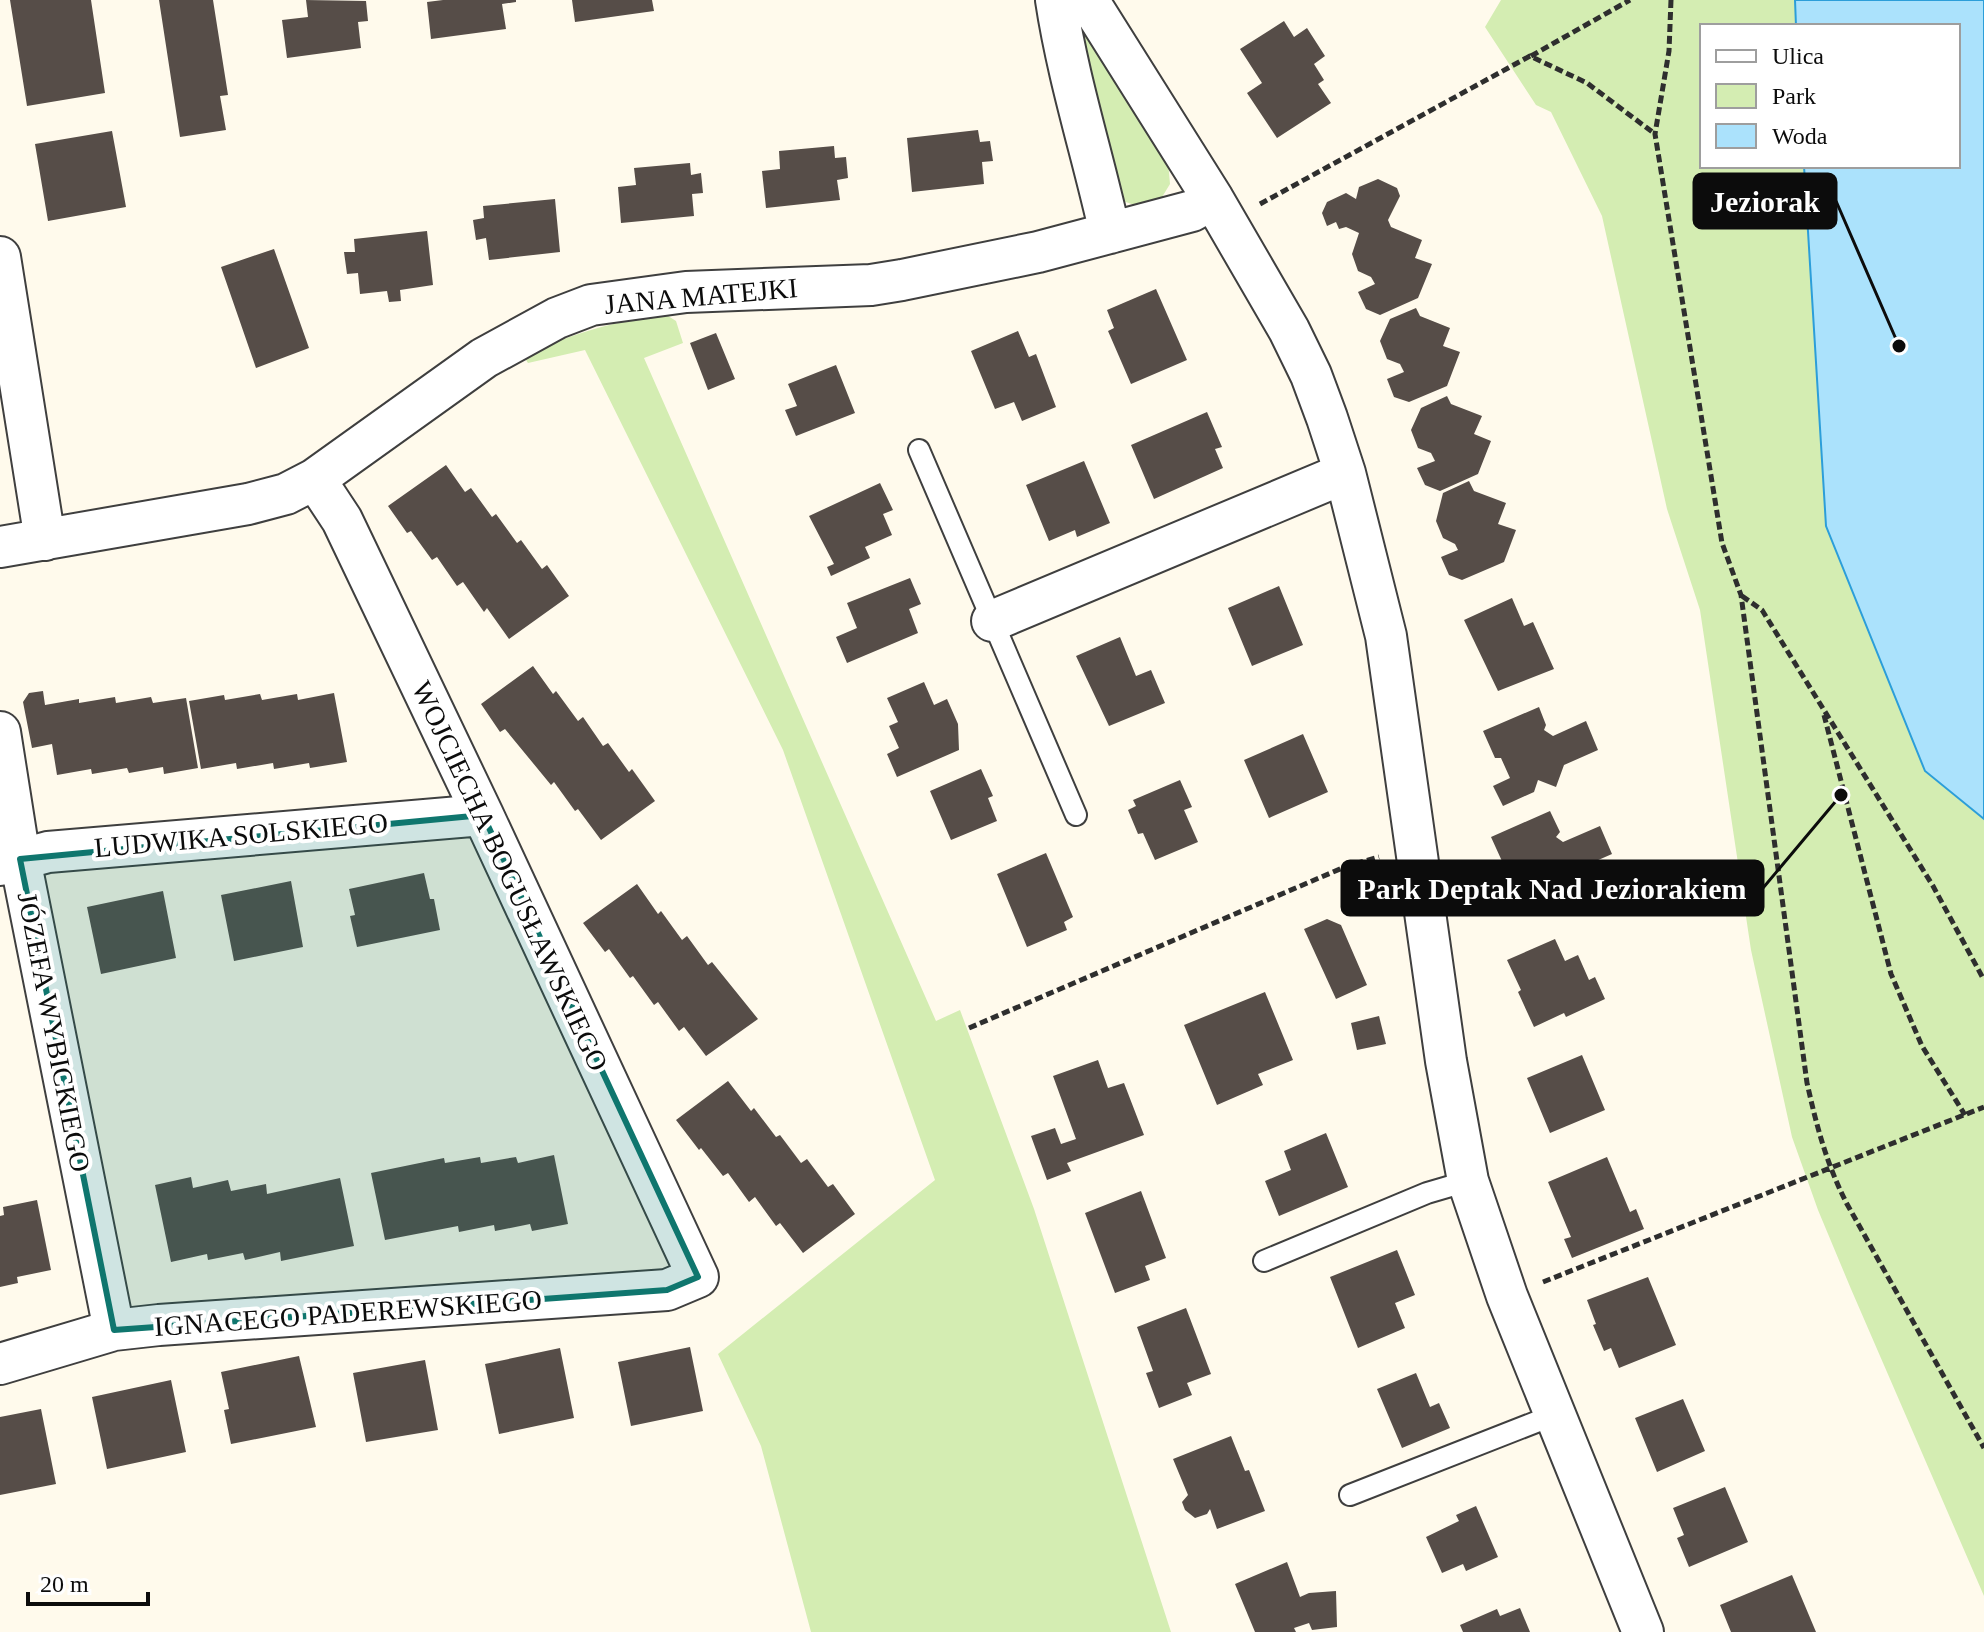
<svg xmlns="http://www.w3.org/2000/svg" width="1984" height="1632" font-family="Georgia,serif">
<rect width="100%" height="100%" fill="#fffaec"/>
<path fill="#d4edb2" d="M1501,0H1795L1796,26H1702V166H1804L1826,526L1925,771L1984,819V1596L1851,1289L1818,1210L1792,1137L1751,950L1700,610L1667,509L1602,216L1551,112L1536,105L1485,27Z
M1077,29L1086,32L1168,162L1170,184L1159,202L1140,207L1123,201Z
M665,314L676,321L683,343L644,358L936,1021L960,1010L1034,1209L1171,1632H811L761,1446L718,1354L935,1180L783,750L585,350L528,363L524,357C569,333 615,322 665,314Z"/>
<path fill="#abe2fc" stroke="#2c9ed9" stroke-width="2" d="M1795,0H1984V819L1925,771L1826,526L1804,166H1958V26H1796Z"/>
<path fill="#564d48" d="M10,0H91L105,93L27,106Z
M159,0H213L228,95L220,96L226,130L180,137Z
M306,0L366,1L368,21L358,22L361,48L287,58L282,20L308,17Z
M443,0H516V2L502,4L506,29L431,39L427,2Z
M572,0H652L654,11L575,22Z
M1284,21L1294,37L1307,28L1325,56L1314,64L1324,80L1318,84L1331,103L1277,138L1247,93L1262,83L1240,49Z
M978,130L980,142L990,141L993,161L982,162L984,184L912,192L907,138Z
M112,131L126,207L48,221L35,144Z
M834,146L835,158L846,157L848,178L837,180L840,200L766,208L762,171L780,169L779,151Z
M690,163L691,175L701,173L703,193L692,194L694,216L621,223L618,187L636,185L634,168Z
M1378,179L1397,188L1400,196L1388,220L1391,227L1422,240L1415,258L1432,264L1418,298L1380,315L1366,309L1358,292L1375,284L1371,277L1358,271L1352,254L1359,233L1346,227L1339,229L1336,222L1327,226L1322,213L1327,202L1346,193L1356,199L1359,187Z
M555,199L560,252L489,260L486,238L476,240L473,220L484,218L483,206Z
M427,231L433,285L400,290L401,301L389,302L387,291L360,294L358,273L347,274L344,252H355L354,239Z
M274,249L309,348L256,368L221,267Z
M1156,289L1187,360L1131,384L1108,331L1114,328L1107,310Z
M1416,308L1420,316L1450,328L1443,346L1460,352L1447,386L1409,402L1394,397L1387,379L1404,372L1400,364L1387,359L1380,341L1390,319Z
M1018,331L1029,357L1036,354L1056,407L1022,421L1014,402L995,409L971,351Z
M716,333L735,379L708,390L690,343Z
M836,365L855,413L796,436L785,410L797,406L788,384Z
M1447,396L1451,404L1482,416L1474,434L1491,441L1478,474L1440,491L1425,485L1417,468L1435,461L1431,453L1418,448L1411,430L1421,408Z
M1207,412L1222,447L1215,449L1223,468L1154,499L1131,445Z
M1084,461L1110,523L1077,537L1075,530L1049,541L1026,485Z
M446,465L465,492L471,488L492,517L496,514L517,543L521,540L542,569L547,565L569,596L509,639L487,608L484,612L463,582L457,586L437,557L432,560L411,531L407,533L388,506Z
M1469,481L1474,491L1506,503L1498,524L1516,530L1504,562L1462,580L1449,575L1441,557L1458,550L1455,544L1443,538L1436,521L1443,493Z
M880,483L893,510L883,514L892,535L865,547L870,558L831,576L827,567L834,564L809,516Z
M910,578L921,604L909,609L918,633L847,663L836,637L857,628L847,603Z
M1279,586L1303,645L1252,666L1228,608Z
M1512,598L1524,626L1533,622L1554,669L1498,691L1464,620Z
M1120,637L1136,676L1151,670L1165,703L1109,726L1076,656Z
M533,666L553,694L556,691L578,721L583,717L603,746L608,743L629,772L632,769L655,801L601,840L578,809L575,811L554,782L551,785L505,729L500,732L481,704Z
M924,682L934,705L947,699L958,724L959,750L897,777L887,754L899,748L889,726L898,722L887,698Z
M43,691L45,705L79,699V703L115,697L116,703L151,697L153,703L186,698L198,768L164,774L163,767L129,773L127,768L92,774L91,769L57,775L52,744L32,748L23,702L29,693Z
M334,693L347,762L310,768L309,763L274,769L273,763L237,769L236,763L201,769L189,701L224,695L225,700L260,694L262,700L297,694L298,700Z
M1539,707L1546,725L1544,730L1553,736L1586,721L1598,750L1564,765L1556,787L1538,780L1534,792L1503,806L1493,786L1510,778L1501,758H1495L1483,731Z
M1303,734L1328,792L1269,818L1244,760Z
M981,769L993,796L988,798L997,821L951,840L930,791Z
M1180,780L1192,807L1184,810L1198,842L1155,860L1143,833L1138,834L1128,810L1136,806L1133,800Z
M1550,811L1560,832L1556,837L1563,842L1600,826L1612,854L1580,868L1572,884L1558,877L1550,893L1512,911L1504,892L1519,885L1512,868L1506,870L1491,837Z
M1046,853L1073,917L1064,922L1067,930L1027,947L997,874Z
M424,873L430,899H434L440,930L357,947L350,916L355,915L349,889Z
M291,881L303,947L234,961L221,895Z
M637,884L658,914L661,911L682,940L687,936L708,965L712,962L758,1019L706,1056L684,1027L679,1031L658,1002L654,1005L633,976L630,978L609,949L605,952L583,923Z
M163,891L176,958L101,974L87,907Z
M1327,919L1341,925L1367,985L1336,999L1304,929Z
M1555,939L1565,961L1578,955L1589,980L1595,977L1605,999L1566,1017L1564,1013L1534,1027L1518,992L1521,990L1507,960Z
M1265,992L1293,1060L1258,1074L1263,1085L1217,1105L1184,1025Z
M1379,1016L1386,1044L1357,1050L1351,1023Z
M1582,1055L1605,1110L1550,1133L1527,1078Z
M1098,1060L1108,1088L1124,1083L1144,1135L1067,1163L1071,1171L1047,1180L1031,1136L1055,1128L1061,1144L1076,1139L1053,1076Z
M728,1081L751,1111L754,1108L776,1137L780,1135L801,1163L807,1159L828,1187L833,1184L855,1214L803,1253L780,1223L776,1226L755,1197L749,1202L728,1173L723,1176L701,1148L699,1150L676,1120Z
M1326,1133L1348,1187L1279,1216L1265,1181L1291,1170L1284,1151Z
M554,1155L568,1224L532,1231L530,1224L495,1231L494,1225L459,1232L458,1226L385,1240L371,1173L444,1158L445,1163L480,1157L481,1163L516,1157L518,1163Z
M1607,1157L1630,1212L1636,1209L1644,1229L1572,1258L1564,1239L1571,1237L1548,1182Z
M191,1177L193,1188L228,1180L231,1191L266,1184L267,1194L340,1178L354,1246L281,1261L280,1252L245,1260L243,1253L208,1260L207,1254L171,1262L155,1185Z
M1141,1191L1166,1258L1145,1266L1150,1280L1115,1293L1085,1213Z
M37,1200L51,1270L17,1277L18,1283L0,1287V1216L4,1215L3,1207Z
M1397,1250L1415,1295L1395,1303L1405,1328L1358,1348L1330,1277Z
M1648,1277L1676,1345L1619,1368L1611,1348L1604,1351L1593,1325L1596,1324L1587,1300Z
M1186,1308L1211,1374L1187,1383L1192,1395L1159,1408L1146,1373L1153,1371L1137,1327Z
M690,1347L703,1411L631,1426L618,1362Z
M560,1348L574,1418L499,1434L485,1364Z
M299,1356L316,1427L231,1444L224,1410L229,1409L221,1372Z
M425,1360L438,1430L366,1442L353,1373Z
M1416,1373L1430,1407L1439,1403L1450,1428L1402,1448L1377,1389Z
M171,1380L186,1452L107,1469L92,1397Z
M1683,1399L1705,1451L1657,1472L1635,1418Z
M41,1409L56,1484L0,1495V1417Z
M1231,1436L1245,1471L1249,1470L1265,1511L1217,1529L1210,1509L1207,1514L1195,1518L1185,1510L1182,1502L1188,1495L1173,1459Z
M1725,1487L1748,1542L1689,1567L1677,1538L1684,1535L1673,1508Z
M1476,1506L1498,1557L1466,1571L1463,1564L1442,1573L1426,1537L1459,1521L1456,1515Z
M1287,1562L1300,1597L1309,1593L1336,1591L1337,1627L1312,1630L1309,1623L1294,1628L1296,1632H1255L1235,1584Z
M1792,1575L1816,1632H1731L1720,1605Z
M1520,1608L1530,1632H1463L1460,1625L1497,1609L1500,1616Z"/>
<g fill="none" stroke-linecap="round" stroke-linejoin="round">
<g stroke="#3f3f3f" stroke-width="24">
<path id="lane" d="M919,450L1076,815
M1264,1261L1427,1193L1468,1181
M1350,1495L1554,1415"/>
</g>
<g stroke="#3f3f3f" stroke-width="44">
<path id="street" d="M1056,0C1068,79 1093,156 1110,233
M1088,0L1213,199L1289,330L1311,375L1327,418L1345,473L1386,636L1446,1061L1468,1181L1507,1296L1643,1632
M0,257L45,540
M0,547L248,504L286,494L315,479L484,358L557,318L591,305L686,292L871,285L902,280L1038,252L1192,211L1213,199
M992,621L1345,473
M0,732L20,859L114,1330
M0,865L48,852L483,815
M0,1364L114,1330L159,1325L667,1290L698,1277L483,815L342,520L315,479"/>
</g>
<path stroke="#2e2e2e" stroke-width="5" stroke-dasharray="8 4" stroke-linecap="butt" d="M1671,0L1669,51L1655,134L1722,543L1741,595L1807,1083C1817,1127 1826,1163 1847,1204L1984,1448
M1531,56L1630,0
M1260,204L1530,56L1587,83L1655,134
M1742,596L1762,610L1933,886L1984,980
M1824,715L1891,974L1922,1046L1965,1115
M969,1028L1347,866L1379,857
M1543,1282L1984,1107"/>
<use href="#lane" stroke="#fff" stroke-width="20"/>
<use href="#street" stroke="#fff" stroke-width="40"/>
</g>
<path fill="#0f766e" fill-opacity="0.2" stroke="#0f766e" stroke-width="6" stroke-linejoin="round" d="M483,815L698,1277L667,1290L114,1330L20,859Z"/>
<g text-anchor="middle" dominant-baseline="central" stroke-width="8" stroke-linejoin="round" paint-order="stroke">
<g font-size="28" fill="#0c0c0c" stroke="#fff">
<text transform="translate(701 296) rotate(-5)">JANA MATEJKI</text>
<text transform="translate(241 835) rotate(-5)">LUDWIKA SOLSKIEGO</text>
<text transform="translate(510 876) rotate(65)">WOJCIECHA BOGUSŁAWSKIEGO</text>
<text transform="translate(54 1032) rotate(79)">JÓZEFA WYBICKIEGO</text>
<text transform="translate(348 1313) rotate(-4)">IGNACEGO PADEREWSKIEGO</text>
</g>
</g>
<path fill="none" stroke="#0c0c0c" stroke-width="3" d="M1899 346L1836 201M1841 795L1763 888"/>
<g fill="#0c0c0c" stroke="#fff" stroke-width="3">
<circle cx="1899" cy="346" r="8"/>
<circle cx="1841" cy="795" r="8"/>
</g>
<g fill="#0c0c0c" stroke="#0c0c0c" stroke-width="3">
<rect x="1694" y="174" width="142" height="54" rx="8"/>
<rect x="1342" y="861" width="421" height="54" rx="8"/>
</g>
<g font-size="30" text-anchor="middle" font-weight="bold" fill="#fff">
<text x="1765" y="212">Jeziorak</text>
<text x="1552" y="899">Park Deptak Nad Jeziorakiem</text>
</g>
<rect x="1700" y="24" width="260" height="144" fill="#ffffff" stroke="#9e9e9e" stroke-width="2"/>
<rect x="1716" y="50" width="40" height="12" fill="#ffffff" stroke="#9e9e9e" stroke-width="2"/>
<text x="1772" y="64" font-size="24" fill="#0c0c0c">Ulica</text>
<rect x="1716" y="84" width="40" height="24" fill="#d4edb2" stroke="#9e9e9e" stroke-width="2"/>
<text x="1772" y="104" font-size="24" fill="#0c0c0c">Park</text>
<rect x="1716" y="124" width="40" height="24" fill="#abe2fc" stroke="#9e9e9e" stroke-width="2"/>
<text x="1772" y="144" font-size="24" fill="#0c0c0c">Woda</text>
<path d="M28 1592v12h120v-12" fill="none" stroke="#0c0c0c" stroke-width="4"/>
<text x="40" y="1592" font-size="24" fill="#0c0c0c" stroke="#ffffff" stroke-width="6" paint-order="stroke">20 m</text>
</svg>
